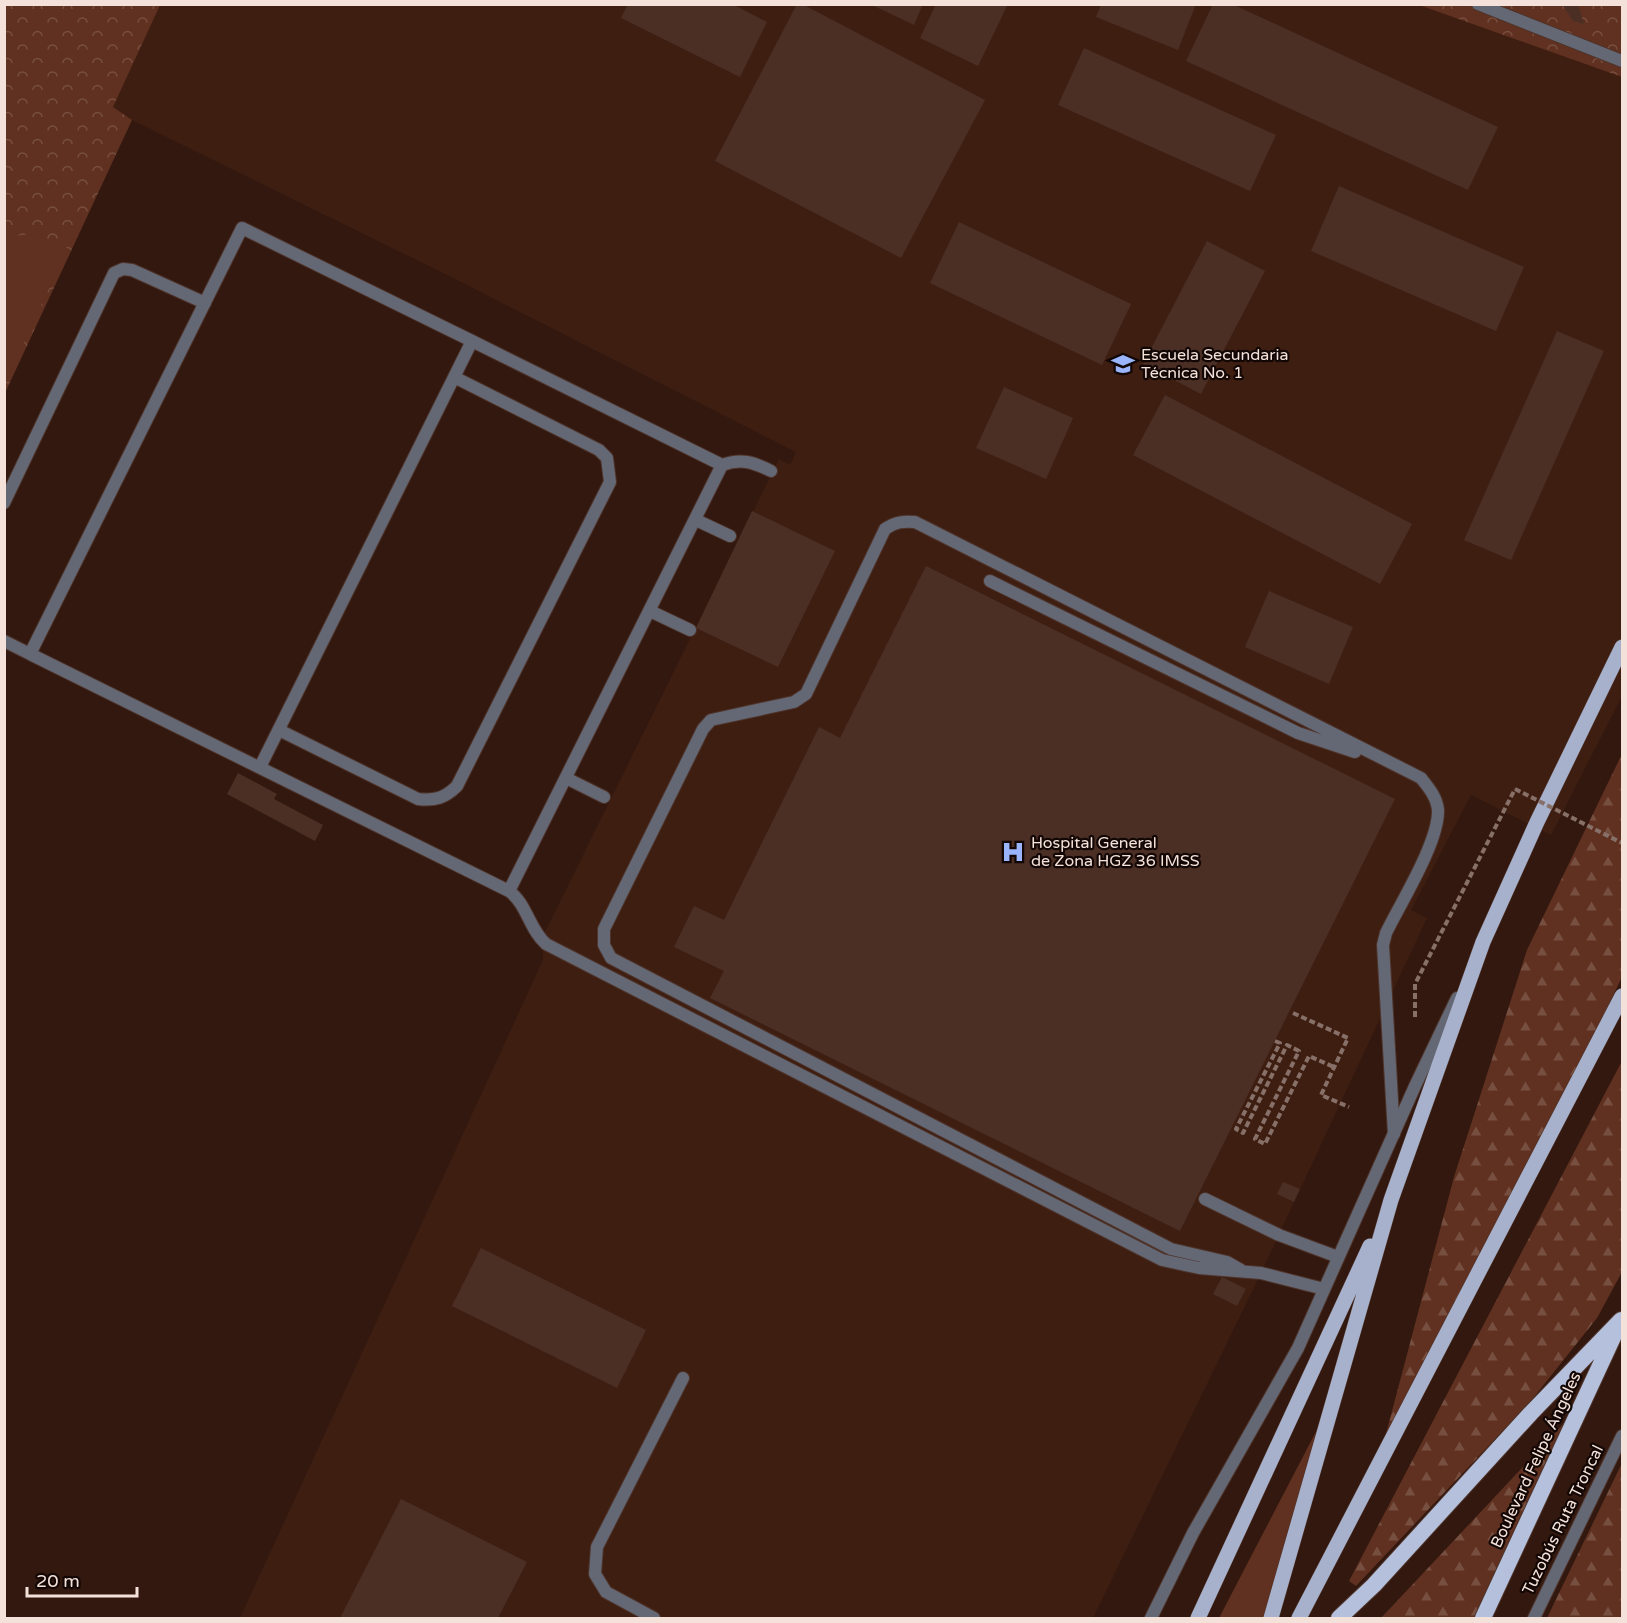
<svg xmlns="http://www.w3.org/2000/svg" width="1627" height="1623" font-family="'Varela Round',sans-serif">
<defs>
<pattern id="forest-firs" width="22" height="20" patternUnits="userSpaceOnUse" patternTransform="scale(1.5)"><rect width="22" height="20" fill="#603120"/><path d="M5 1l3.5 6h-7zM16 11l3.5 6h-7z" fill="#774f40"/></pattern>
<pattern id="park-crowns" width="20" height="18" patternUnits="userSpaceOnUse" patternTransform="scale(1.5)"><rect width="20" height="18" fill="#603120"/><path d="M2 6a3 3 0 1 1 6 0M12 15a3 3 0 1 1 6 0" fill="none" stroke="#774f40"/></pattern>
</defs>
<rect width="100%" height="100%" fill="#33180f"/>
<path fill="#3f1e12" d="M160,4L1419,5L1622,77V696L1551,835L1471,795L1411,910L1427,918L1261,1273L1093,1618H240L543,960V936L779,459L790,465L796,452L451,277L132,120L113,107Z"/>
<path fill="url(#forest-firs)" d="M1622,754V977L1584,1056L1383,1445L1454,1177L1527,950Z
M1622,1061V1272L1597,1318L1530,1402L1356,1586L1349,1581Z
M1570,1417L1485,1618H1381Z
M1622,1463V1618H1547Z"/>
<path fill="url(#park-crowns)" d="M5,5H160L113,107L132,120L5,393Z
M1419,5H1622V77Z"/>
<path fill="#603120" d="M33,234L68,248L5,383V237Z
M1321,1422L1265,1618H1219Z"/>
<path fill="#4b2f25" d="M628,4H732L767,22L740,77L621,18Z
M797,4H802L985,100L901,258L715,161Z
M870,4H923L914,25Z
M936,4H1008L978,66L920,38Z
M1101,4H1196L1178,50L1096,17Z
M1213,4H1232L1498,127L1468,190L1186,61Z
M1562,4H1578L1584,24L1573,21Z
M1084,48L1276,135L1250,191L1058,105Z
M1339,186L1524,267L1496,331L1311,251Z
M959,222L1131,304L1102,365L930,283Z
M1207,241L1265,271L1201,394L1143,364Z
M1557,331L1604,351L1511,560L1464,540Z
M1004,387L1073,418L1046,479L976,448Z
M1165,395L1412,524L1380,584L1133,455Z
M752,511L835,551L778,667L696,628Z
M926,566L1395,799L1180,1231L710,998L724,971L674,947L694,906L724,920L819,727L840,738Z
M1269,591L1353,627L1329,684L1245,647Z
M238,773L277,794L274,799L323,825L315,841L227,794Z
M1283,1182L1300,1189L1294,1202L1277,1194Z
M481,1248L646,1330L617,1388L452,1306Z
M1222,1277L1246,1289L1237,1306L1213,1294Z
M401,1499L527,1562L498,1618H340Z"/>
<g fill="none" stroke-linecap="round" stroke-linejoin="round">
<g stroke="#4e342b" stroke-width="14">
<path id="service" d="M1478,4L1622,61
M472,341L722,465
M4,503L114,273L123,269L132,270L205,303
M696,520L730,536
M990,581L1298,733L1355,752
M650,611L690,630
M4,641L30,654
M279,730L418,799C435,801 445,798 457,786L610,482L607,458L599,450L454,377
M260,767L472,341L242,228L30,654L509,891C527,904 529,929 546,944L1162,1260L1199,1268L1261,1273L1324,1289
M566,778L604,797
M509,891L722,465C741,458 753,462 771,471
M1205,1199L1279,1235L1338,1257
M1241,1270L1227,1262L1171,1249L611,958L604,945V929L703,729L711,720L794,702L806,694L885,529C895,522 903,521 915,522L1421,778C1428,787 1437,797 1438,810C1439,842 1401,902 1386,933L1383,945L1394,1134
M654,1618L606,1592L595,1574L597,1547L683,1378
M1534,1618L1622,1436"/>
</g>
<g stroke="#4e342b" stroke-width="14">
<path id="minor" d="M1151,1618L1193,1533L1298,1348L1415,1086L1457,998"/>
</g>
<g stroke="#4e342b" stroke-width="16">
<path id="primary" d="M1198,1618L1370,1246
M1271,1618L1391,1200L1483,942L1537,822L1622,647
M1299,1618L1622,996"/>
</g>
<g stroke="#4e342b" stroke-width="18">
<path id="trunk" d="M1339,1618L1374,1585L1531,1413L1621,1320
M1483,1618L1616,1331"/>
</g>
<path stroke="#877068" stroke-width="4" stroke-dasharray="6 3" stroke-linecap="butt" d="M1293,1013L1348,1038L1321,1095L1349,1107
M1415,1017V984L1515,789
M1275,1041L1280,1043L1236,1129L1243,1133L1287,1045L1299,1051L1255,1139L1265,1144L1309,1056L1334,1067"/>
<use href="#service" stroke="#646875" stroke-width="12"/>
<use href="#minor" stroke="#646875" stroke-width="12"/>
<use href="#primary" stroke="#a7b1cb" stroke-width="15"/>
<use href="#trunk" stroke="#b4c0dc" stroke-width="16"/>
<path stroke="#877068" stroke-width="4" stroke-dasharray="6 3" stroke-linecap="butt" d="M1515,789L1622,843"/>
</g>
<defs>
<g id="school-bare" transform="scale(1.8)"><path d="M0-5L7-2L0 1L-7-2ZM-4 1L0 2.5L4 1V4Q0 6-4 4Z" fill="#9bb5fd" stroke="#120704" stroke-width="2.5" paint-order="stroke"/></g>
<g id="hospital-bare" transform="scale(1.8)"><path d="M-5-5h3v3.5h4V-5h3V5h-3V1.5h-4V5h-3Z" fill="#9bb5fd" stroke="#120704" stroke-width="2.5" paint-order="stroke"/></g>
</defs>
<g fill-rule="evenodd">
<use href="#school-bare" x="1123" y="364"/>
<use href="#hospital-bare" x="1013" y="852"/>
</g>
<g text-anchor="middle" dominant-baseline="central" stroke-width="4.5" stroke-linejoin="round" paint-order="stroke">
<g font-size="16" fill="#f4e1da" stroke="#120704" text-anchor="start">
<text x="1141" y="355">Escuela Secundaria<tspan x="1141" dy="18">Técnica No. 1</tspan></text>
<text x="1031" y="843">Hospital General<tspan x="1031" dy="18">de Zona HGZ 36 IMSS</tspan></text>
</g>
<g font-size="16" fill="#f4e1da" stroke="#120704">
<text transform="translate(1536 1460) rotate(-65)">Boulevard Felipe Ángeles</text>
<text transform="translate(1563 1520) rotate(-64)">Tuzobús Ruta Troncal</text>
</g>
</g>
<rect width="1627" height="1623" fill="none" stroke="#f4e1da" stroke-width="12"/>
<path d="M27 1587v9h110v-9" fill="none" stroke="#f4e1da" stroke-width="3"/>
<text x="36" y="1587" font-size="18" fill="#f4e1da" stroke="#120704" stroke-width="4.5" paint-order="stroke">20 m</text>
</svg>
